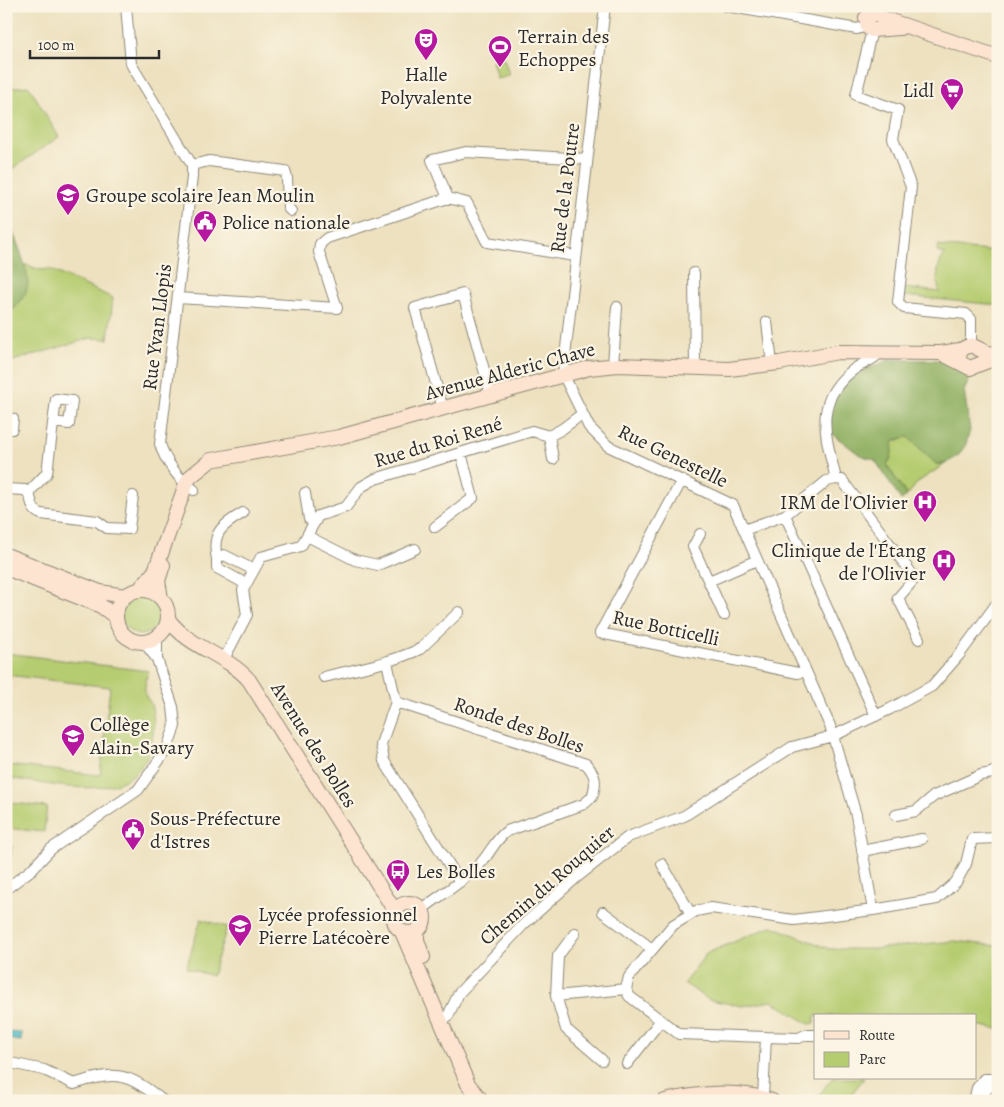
<svg xmlns="http://www.w3.org/2000/svg" width="1004" height="1107" font-family="Alegreya,serif">
<rect width="100%" height="100%" fill="#fcf5e5"/>
<filter id="ink" filterUnits="userSpaceOnUse"><feTurbulence type="fractalNoise" baseFrequency=".02" numOctaves="2"/><feDisplacementMap in="SourceGraphic" scale="10" xChannelSelector="R" yChannelSelector="G"/><feConvolveMatrix kernelMatrix="1 2 1 2 8 2 1 2 1" color-interpolation-filters="sRGB"/></filter>
<filter id="wash" filterUnits="userSpaceOnUse"><feTurbulence type="fractalNoise" baseFrequency=".0096" numOctaves="4" result="noise"/><feDisplacementMap in="SourceGraphic" scale="20" xChannelSelector="R" yChannelSelector="G"/><feGaussianBlur stdDeviation="1.12" result="paint"/><feColorMatrix in="noise" values="0 0 0 0 0 0 0 0 0 0 0 0 0 0 0 0 0 1.4 0 .05"/><feComposite in="paint" operator="in"/></filter>
<g filter="url(#wash)">
<rect width="100%" height="100%" fill="#ede1bf"/>
<path fill="#b5cc70" stroke="#707c4e" d="M504,58L509,75L497,78L492,61Z
M29,86L59,137L6,173V88Z
M938,246L998,252V305L903,296L904,288L940,292C935,281 937,263 945,254L937,252Z
M6,258L41,270L49,269L113,298L108,339L91,338L6,363Z
M908,436L936,464H945L918,482L907,496L887,465L894,442Z
M142,595C183,604 147,655 125,626C115,612 127,597 142,595Z
M6,653L148,671C147,677 144,687 145,694C146,697 149,700 151,704C154,713 154,725 153,734C143,812 59,784 6,778V765L100,775L110,687L6,675Z
M6,802L47,807L44,832L6,828Z
M6,846H12L10,868L6,867Z
M201,919L227,927L212,976L186,968Z
M772,926L830,949H873L955,941L998,946V1029L975,1025V1016H815V1023L809,1024L772,1001L743,1006L709,1000L684,983L707,953Z
M832,1078H864L846,1101H825L819,1095Z"/>
<path fill="#90b062" stroke="#5e6e46" d="M6,222C14,229 28,271 28,282C28,294 16,310 6,314Z
M889,360H937L967,369L971,376L964,391L970,430L966,444L958,456L945,464H936L908,437L894,440L891,458L887,465L907,496L901,500L875,460L860,455L831,433V410L835,400L851,376Z"/>
<path fill="#4bb9c4" stroke="#3b7278" d="M6,1032L22,1033L21,1041L6,1039Z"/>
</g>
<g filter="url(#ink)">
<g fill="none" stroke-linecap="round" stroke-linejoin="round">
<g stroke="#8c8675" stroke-width="12">
<path id="street" d="M126,6L131,64L192,165V177L160,444C165,461 179,480 194,490
M605,6L563,374L589,427L608,446L733,505L830,726L856,815L873,910
M726,6L857,29L867,26
M872,30L856,95L898,110L893,139L911,187L898,302L904,308L966,314L971,319V345
M192,165L209,161L285,171L287,178L288,208L291,211
M448,198L432,160L466,152L587,159
M694,273L695,368
M178,298L337,308L319,252L320,244L327,238L448,198L467,203L487,242L575,256
M767,322L772,364
M613,365L617,307
M443,409L415,308L463,294L491,395
M6,418L13,419L12,429
M549,436L553,459
M836,479C826,436 812,402 853,370C863,362 873,362 881,351
M682,480L600,633L798,673L805,670
M6,489L25,490L28,493
M28,493L47,473L56,399L72,401L69,424L53,422
M28,493C34,502 29,509 41,514L97,521L107,528L129,529L133,496
M305,493L309,519L315,522
M785,515L876,716
M435,527L473,498L461,453
M744,530L785,515L827,481L836,479L842,480L915,578L898,598L919,639
M700,534L693,547L724,615
M307,536L355,560L378,565L415,549
M217,559C211,533 222,525 243,513
M709,581L757,560
M246,584L217,568V559L224,555L254,570
M157,659V637
M224,659L247,615L243,590L261,557L301,546L318,516L346,507L361,487L375,479L532,431L549,436L562,429L582,414
M387,662L396,702L381,744L384,761L460,882
M324,677C357,669 390,663 420,649L459,612
M396,702L586,764C596,775 597,783 592,797L584,804L507,831C494,840 490,855 478,866C461,883 441,895 422,909
M896,815L916,811L934,796L981,775L992,773L998,768
M862,851L922,839
M662,864L691,914
M6,889L31,870L51,849L138,790L167,749L175,726L173,707L157,659L144,642
M603,912L652,949
M575,933L558,956L556,996L566,1029L602,1060
M556,996L626,989
M441,1022L448,1016L459,993L524,924L577,877L628,837L684,816L792,747L833,736L890,709L932,686L959,655L998,602
M766,1037L799,1038L805,1035H815
M6,1062L44,1070L74,1084C115,1070 129,1073 163,1101
M627,1064L661,1020
M763,1098L766,1037L679,1034L629,996L626,989L629,977L673,925L696,911L711,908L794,920L873,910L937,899L956,882L966,864L972,839L998,838
M974,1101L977,1088L984,1079H995L998,1081
M978,1101L988,1088L998,1081"/>
</g>
<g stroke="#8c8675" stroke-width="16">
<path id="secondary" d="M867,6L882,18L998,57
M875,13L866,18L868,28L872,30L900,28
M941,353L970,368L998,357
M959,359L960,350L971,345L987,353L998,354
M6,555L100,592L125,596
M6,568L101,606L116,617
M139,590L155,571L186,484L190,477L211,460L339,437L589,368L618,365L729,369L779,363L838,352L941,353L960,350
M116 616a26 26 0 1 1 52 0a26 26 0 1 1-52 0Z
M161,598L158,581L163,565
M168,619C189,648 226,654 249,680L395,911
M394 918a15 15 0 1 1 30 0a15 15 0 1 1-30 0Z
M417,931V940L423,957
M402,932L468,1084L482,1101
M665,1101C700,1093 738,1089 772,1101"/>
</g>
<use href="#street" stroke="#fff" stroke-width="10"/>
<use href="#secondary" stroke="#fde4d1" stroke-width="14"/>
</g>
</g>
<defs>
<g id="theatre-pin" transform="scale(1.25)"><path d="M0 17L-7.5 6A9.5 9.5 0 1 1 7.5 6Z" fill="#b5179e" stroke="#fcf5e5"/><path d="M-5-5.5Q0-4 5-5.5V0Q5 5 0 6Q-5 5-5 0ZM-3.3-2.5H-1v1.5H-3.3ZM1-2.5H3.3v1.5H1ZM-2.8 1Q0 5.5 2.8 1Z" fill="#fff"/></g>
<g id="stadium-pin" transform="scale(1.25)"><path d="M0 17L-7.5 6A9.5 9.5 0 1 1 7.5 6Z" fill="#b5179e" stroke="#fcf5e5"/><path d="M0-5a6.5 5 0 1 0 0 10a6.5 5 0 1 0 0-10ZM-3.5-1.8h7v3.6h-7Z" fill="#fff"/></g>
<g id="supermarket-pin" transform="scale(1.25)"><path d="M0 17L-7.5 6A9.5 9.5 0 1 1 7.5 6Z" fill="#b5179e" stroke="#fcf5e5"/><path d="M-6-5.5h2.5l.6 2H6L4.5 2H-2.5L-4.4-4H-6ZM-1.5 3.2a1.3 1.3 0 1 0 .1 0ZM3 3.2a1.3 1.3 0 1 0 .1 0Z" fill="#fff"/></g>
<g id="school-pin" transform="scale(1.25)"><path d="M0 17L-7.5 6A9.5 9.5 0 1 1 7.5 6Z" fill="#b5179e" stroke="#fcf5e5"/><path d="M0-5L7-2L0 1L-7-2ZM-4 1L0 2.5L4 1V4Q0 6-4 4Z" fill="#fff"/></g>
<g id="civic-pin" transform="scale(1.25)"><path d="M0 17L-7.5 6A9.5 9.5 0 1 1 7.5 6Z" fill="#b5179e" stroke="#fcf5e5"/><path d="M-.6-6.5H3V-4.5H.6V-3L4-1V1h2V6H-6V1h2V-1L-.6-3ZM-1.2 2.5V6h2.4V2.5Z" fill="#fff"/></g>
<g id="hospital-pin" transform="scale(1.25)"><path d="M0 17L-7.5 6A9.5 9.5 0 1 1 7.5 6Z" fill="#b5179e" stroke="#fcf5e5"/><path d="M-5-5h3v3.5h4V-5h3V5h-3V1.5h-4V5h-3Z" fill="#fff"/></g>
<g id="bus-pin" transform="scale(1.25)"><path d="M0 17L-7.5 6A9.5 9.5 0 1 1 7.5 6Z" fill="#b5179e" stroke="#fcf5e5"/><path d="M-5-6H5V4H4V6H2V4H-2V6H-4V4H-5ZM-3.5-4V0h7V-4ZM-3.5 1.2v1.5H-2V1.2ZM2 1.2v1.5H3.5V1.2Z" fill="#fff"/></g>
</defs>
<g fill-rule="evenodd">
<use href="#theatre-pin" x="426" y="40"/>
<use href="#stadium-pin" x="500" y="47"/>
<use href="#supermarket-pin" x="952" y="90"/>
<use href="#school-pin" x="68" y="195"/>
<use href="#civic-pin" x="205" y="222"/>
<use href="#hospital-pin" x="925" y="502"/>
<use href="#hospital-pin" x="944" y="561"/>
<use href="#school-pin" x="73" y="736"/>
<use href="#civic-pin" x="133" y="830"/>
<use href="#bus-pin" x="398" y="871"/>
<use href="#school-pin" x="240" y="926"/>
</g>
<g text-anchor="middle" dominant-baseline="central" stroke-width="4.5" stroke-linejoin="round" paint-order="stroke">
<g font-size="20" fill="#2b2b2b" stroke="#fcf5e5" text-anchor="start">
<text x="518" y="36">Terrain des<tspan x="518" dy="23">Echoppes</tspan></text>
<text x="426" y="74" text-anchor="middle">Halle<tspan x="426" dy="23">Polyvalente</tspan></text>
<text x="934" y="90" text-anchor="end">Lidl</text>
<text x="86" y="195">Groupe scolaire Jean Moulin</text>
<text x="222" y="222">Police nationale</text>
<text x="908" y="502" text-anchor="end">IRM de l'Olivier</text>
<text x="926" y="550" text-anchor="end">Clinique de l'Étang<tspan x="926" dy="23">de l'Olivier</tspan></text>
<text x="90" y="724">Collège<tspan x="90" dy="23">Alain-Savary</tspan></text>
<text x="150" y="818">Sous-Préfecture<tspan x="150" dy="23">d'Istres</tspan></text>
<text x="416" y="871">Les Bolles</text>
<text x="258" y="914">Lycée professionnel<tspan x="258" dy="23">Pierre Latécoère</tspan></text>
</g>
<g font-size="20" fill="#2b2b2b" stroke="#fcf5e5">
<text transform="translate(565 188) rotate(-83)">Rue de la Poutre</text>
<text transform="translate(157 327) rotate(-83)">Rue Yvan Llopis</text>
<text transform="translate(510 371) rotate(-15)">Avenue Alderic Chave</text>
<text transform="translate(438 442) rotate(-17)">Rue du Roi René</text>
<text transform="translate(673 456) rotate(26)">Rue Genestelle</text>
<text transform="translate(666 628) rotate(12)">Rue Botticelli</text>
<text transform="translate(519 725) rotate(19)">Ronde des Bolles</text>
<text transform="translate(314 745) rotate(58)">Avenue des Bolles</text>
<text transform="translate(547 885) rotate(-41)">Chemin du Rouquier</text>
</g>
</g>
<rect width="1004" height="1107" fill="none" stroke="#fcf5e5" stroke-width="25"/>
<rect x="814" y="1014" width="162" height="65" fill="#fcf5e5" stroke="#a8a49b"/>
<rect x="824" y="1031" width="25" height="8" fill="#fde4d1" stroke="#a8a49b"/>
<text x="859" y="1040" font-size="15" fill="#2b2b2b">Route</text>
<rect x="824" y="1052" width="25" height="15" fill="#b5cc70" stroke="#a8a49b"/>
<text x="859" y="1064" font-size="15" fill="#2b2b2b">Parc</text>
<path d="M30 50v8h129v-8" fill="none" stroke="#2b2b2b" stroke-width="2.5"/>
<text x="38" y="50" font-size="15" fill="#2b2b2b" stroke="#fcf5e5" stroke-width="4" paint-order="stroke">100 m</text>
</svg>
